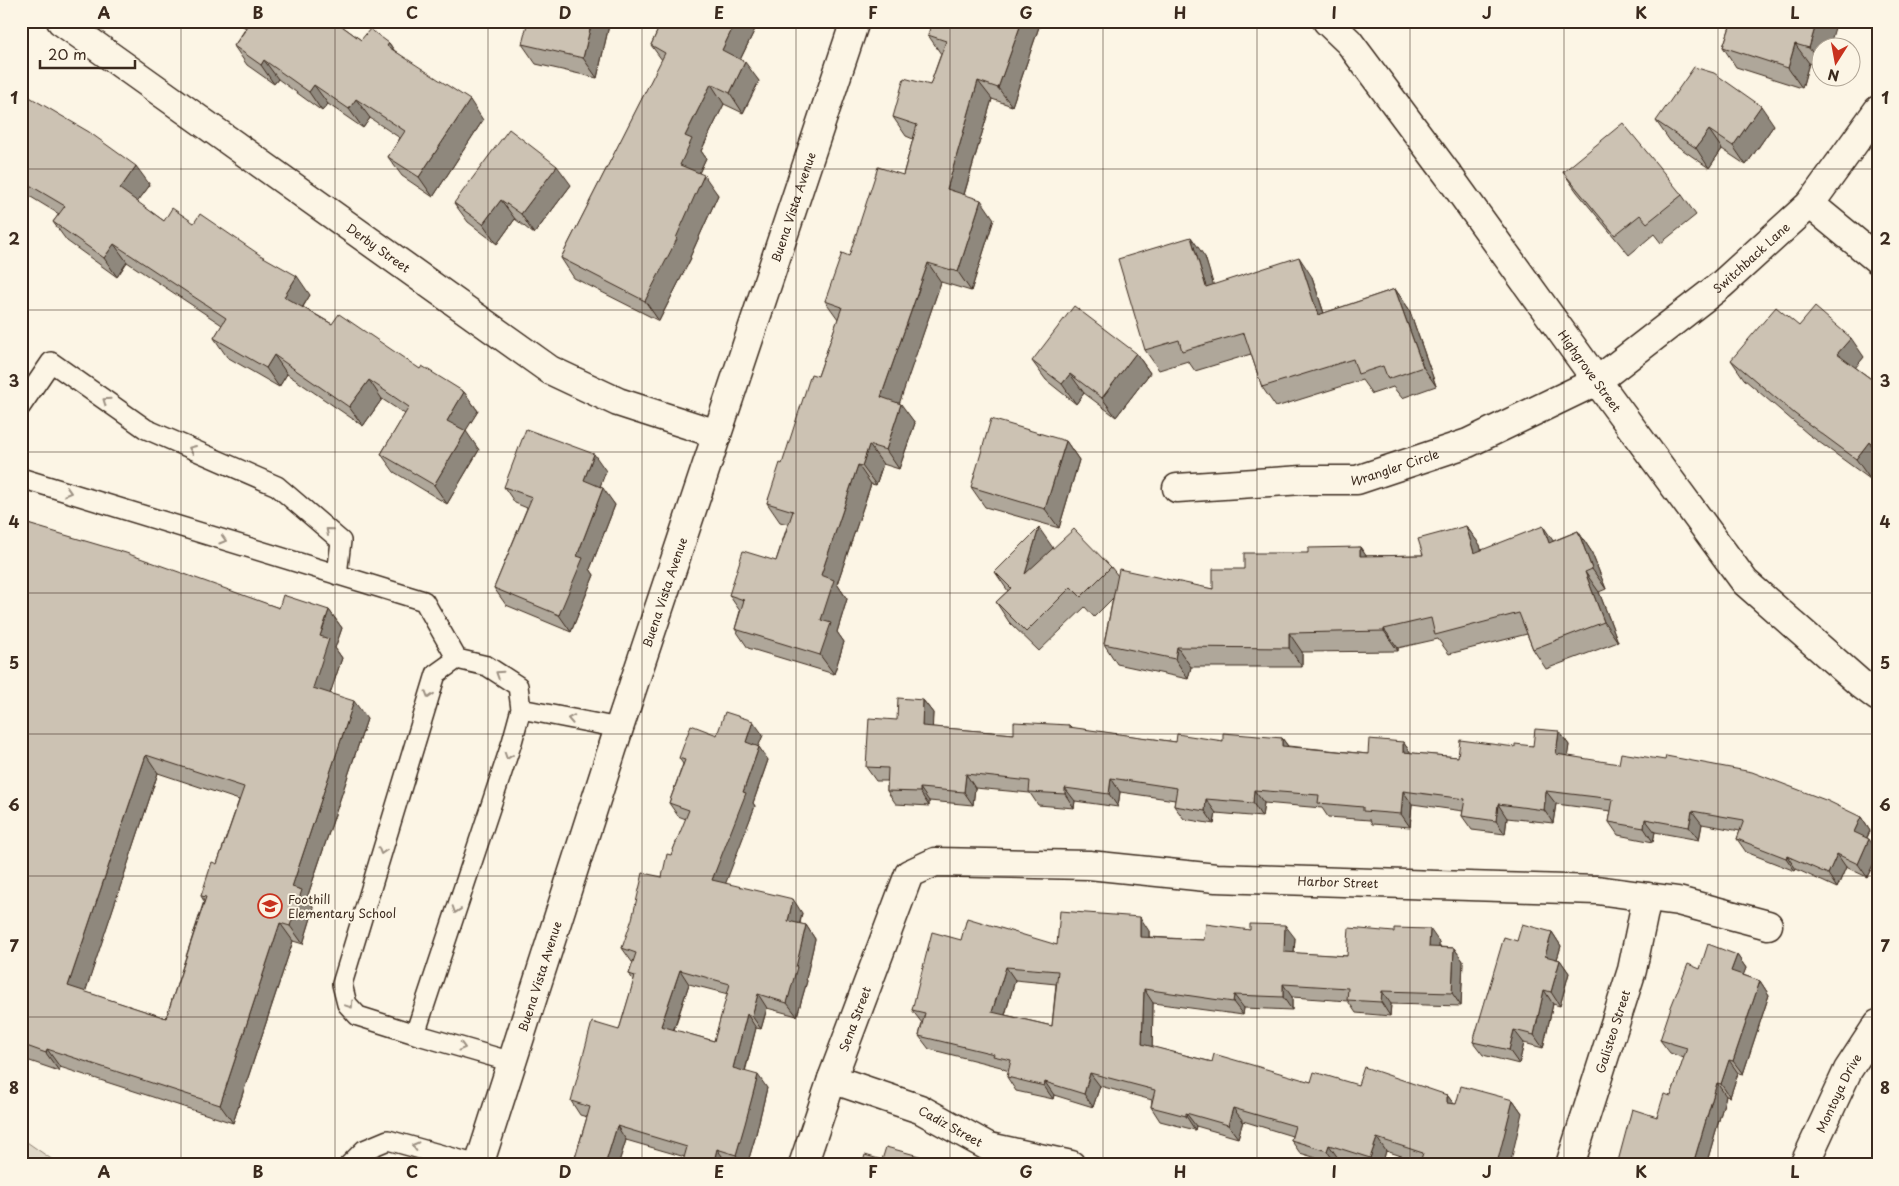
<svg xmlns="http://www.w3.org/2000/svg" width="1899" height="1186" font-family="'Playpen Sans',sans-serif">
<rect width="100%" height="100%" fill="#fcf5e5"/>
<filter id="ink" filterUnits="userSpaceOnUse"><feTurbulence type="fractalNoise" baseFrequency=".02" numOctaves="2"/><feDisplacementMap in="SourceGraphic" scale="10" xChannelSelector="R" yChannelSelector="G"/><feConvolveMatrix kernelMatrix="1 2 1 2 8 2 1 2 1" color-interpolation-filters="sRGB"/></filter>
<g filter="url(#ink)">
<path fill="#e0d8c8" stroke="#8e8173" d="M21,1138L60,1165H21Z"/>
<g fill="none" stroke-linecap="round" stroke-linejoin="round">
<g stroke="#3b2a1e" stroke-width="22">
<path id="lane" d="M21,406L51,362L146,429L277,486L341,541L337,575
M21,478L424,601L457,659
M521,709L619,728
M415,1034L512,742L521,709L518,686L487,666L457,659L436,674L342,984L347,1004L358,1016L415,1034L512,1062
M349,1165L364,1150L388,1140L478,1165"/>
</g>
<g stroke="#3b2a1e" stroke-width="31">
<g id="street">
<path id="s1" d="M61,21L550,370L618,402L717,434"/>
<path d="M1810,204L1878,260"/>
<path id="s2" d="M1177,488L1303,480H1357L1468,443L1597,381L1721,285L1810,204L1878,110"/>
<path id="s3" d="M832,1079L920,1109L989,1147L1071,1165"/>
<path id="s4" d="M479,1165L619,728L855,21"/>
<path id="s5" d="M803,1165L832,1079L909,874L935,862L1089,865L1216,878L1597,890L1678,901L1768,925"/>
<path id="s6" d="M1570,1165L1632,970L1647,897"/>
</g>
</g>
<g stroke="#3b2a1e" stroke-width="31">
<g id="secondary">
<path id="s7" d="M1327,21L1349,42L1449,176L1597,381L1745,582L1862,685L1878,697"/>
<path id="s8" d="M1804,1165L1848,1070L1878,1024"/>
</g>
</g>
<use href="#lane" stroke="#fcf5e5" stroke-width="19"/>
<use href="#street" stroke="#fcf5e5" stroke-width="28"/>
<use href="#secondary" stroke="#fcf5e5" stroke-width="28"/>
</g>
<path fill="#afa79a" stroke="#3b2a1e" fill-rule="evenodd" d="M235,21H335L361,40L389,43L394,50L483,120L433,197L402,176L388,157L400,138L370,118L363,128L328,104L322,111L278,79L274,84L247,65L234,46L246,28Z
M610,21L597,78L536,64L522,44Z
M662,21H759L740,60L759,81L743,113L724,104L701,151L706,158L699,173L718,195L690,257L691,258L659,321L574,278L561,258L662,60L651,45Z
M1041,21L1012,106L992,99L964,195L994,219L971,291L941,282L899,403L915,423L899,469L883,464L876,485L871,484L837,584L847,599L837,632L844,642L834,674L748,648L735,629L740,611L729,595L776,561L788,524L780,522L767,503L818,376L838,319L825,301L849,256L903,175L913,139L906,136L893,117L930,85L941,54L928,35Z
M1732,21L1822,48V67L1809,63L1802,88L1736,67L1723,47Z
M21,92L150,185L137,202L164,221L194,223L310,295L303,307L332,324L464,392L478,411L465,431L479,450L447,504L394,472L381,454L405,414L382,399L363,426L287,374L279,387L227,357L214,338L222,325L127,262L117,277L67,241L53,222L59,214L21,191Z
M1656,121L1774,125L1746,165L1722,149L1709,168L1670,141Z
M1563,172L1682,195L1696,215L1661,243L1654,234L1629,255L1577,192Z
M571,185L534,234L515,219L497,244L468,222L454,203Z
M1205,257L1213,285L1312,277L1324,313L1395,289L1409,309L1436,386L1402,398L1393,387L1372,394L1362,380L1276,407L1262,387L1251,354L1195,371L1188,361L1159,370L1145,350Z
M1799,326L1864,357L1855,367L1878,384V468L1870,479L1808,434L1744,379L1731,360Z
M1136,353L1150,373L1116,417L1084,393L1076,404L1046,380L1032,361Z
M1066,441L1079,460L1059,528L985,507L971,487Z
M606,471L600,486L615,505L590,569L594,575L571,632L506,605L494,588L527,508L515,503L504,487Z
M21,522L279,608L329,610L342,628L335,648L342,658L330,693L367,719L307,898L314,908L303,944L293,941L233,1123L60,1067L59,1071L21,1058ZM158,773L239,800L217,864L201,896L204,901L166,1018L85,992Z
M1466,526L1480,545L1481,550L1553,541L1578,531L1591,551L1606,589L1599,592L1618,642L1546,669L1533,649L1527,634L1449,654L1438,639L1398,648V651L1302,652V667H1191L1188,679L1117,664L1104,644L1113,598L1094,617L1085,607L1039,651L1009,622L996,602L1008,591L995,572L1053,548V549L1111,567L1118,576L1213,589L1244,569L1308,553L1360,547L1366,556L1423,555Z
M923,700L933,713L932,727L1014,734L1069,725L1072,728L1176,742L1223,741L1282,738L1288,746L1368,754L1403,742L1411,753L1458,757L1515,747L1533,746L1559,731L1569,745L1567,756L1861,817L1870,831L1867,838L1878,852V855L1867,877L1846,867L1837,888L1796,869L1795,871L1746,852L1737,839L1740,831L1702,824L1699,840L1655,832L1653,842L1618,835L1609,822L1611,811L1556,804L1553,823L1507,818L1505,834L1472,830L1462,816L1463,811L1412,804L1410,827L1372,824L1370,820L1328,817L1322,808L1264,803L1262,817L1216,813L1214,824L1184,819L1174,806L1175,800L1120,792L1118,807L1075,801L1074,808L1038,805L1030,793L975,788L973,805L929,801V806L896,804L887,791V781H876L866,767L897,720Z
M717,735H763L758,746L768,760L753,803L755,806L725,883L802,913L800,924L806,925L815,939L806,979L807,981L797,1016L767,1008L761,1029L756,1028L745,1072L767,1088L755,1138L747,1165H734L727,1163L685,1157L626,1140L618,1165H573L587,1117L580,1115L571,1101L619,1030L634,981L629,974L633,962H632L622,948L662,877L686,819L678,816L669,803L683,764L679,758ZM689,984L728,994L714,1041L674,1030Z
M1149,931V937L1204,940L1295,938L1294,953L1347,956L1439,942V947L1454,948L1463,961L1461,1006L1391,1004L1390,1016L1356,1013L1348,1001L1292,997V1010L1244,1008L1243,1015L1153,1003L1152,1047L1212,1062L1311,1082L1358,1085L1447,1095L1454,1104L1513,1100L1522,1113L1420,1162L1386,1151L1382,1165H1359L1338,1158L1336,1164L1300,1153L1291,1140L1292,1136L1243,1121L1238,1138L1196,1126L1195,1130L1160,1121L1151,1107L1152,1100L1100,1086L1093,1107L1054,1095L1053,1099L1016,1091L1007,1077L1009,1071L1003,1069L1001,1067L929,1049L919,1036L922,1023L912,1010L961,940L1057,945ZM1015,980L1056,984L1052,1026L1005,1015Z
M1552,932L1561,946L1557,959L1560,960L1569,973L1560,1006L1553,1004L1543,1048L1524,1043L1519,1064L1483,1055L1473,1042L1517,941Z
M1737,955L1746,968L1743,975L1760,981L1769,995L1743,1074L1738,1073L1730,1097L1726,1096L1706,1165H1617L1657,1117L1671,1096L1684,1058L1670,1053L1660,1040L1700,969Z"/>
<path fill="#8f887d" stroke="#3b2a1e" d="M592,21H610L597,78L583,58Z
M736,21H759L735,70L722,50Z
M1022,21H1041L1012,106L998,88Z
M1817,21H1837L1829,48H1822V66L1809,48Z
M389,43L402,62L387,46Z
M1795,44L1809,63L1802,88L1788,68Z
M264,60L278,79L274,84L261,65Z
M745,62L759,81L743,113L730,93Z
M978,81L992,99L960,208L947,189Z
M711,84L724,104L701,151L706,158L694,184L680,165L685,136Z
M314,85L328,104L322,111L309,92Z
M356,99L370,118L363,128L349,109Z
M470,100L483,120L433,197L419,177Z
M1761,106L1774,125L1746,165L1733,146Z
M1709,130L1722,149L1709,168L1696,148Z
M136,166L150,185L133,208L120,189Z
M557,166L571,185L534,234L521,214Z
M704,175L718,195L690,257L691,258L659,321L645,301Z
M501,200L515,219L497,244L483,224Z
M981,200L994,219L971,291L958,272Z
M1191,237L1205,257L1220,306L1206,287Z
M114,244L127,262L117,277L104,258Z
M1299,257L1312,277L1331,335L1318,315Z
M928,263L941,282L895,416L881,397Z
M297,276L310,295L297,316L284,297Z
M1395,289L1409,309L1436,386L1423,367Z
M1851,338L1864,357L1851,373L1837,354Z
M1136,353L1150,373L1116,417L1102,398Z
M274,355L287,374L279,387L266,368Z
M1070,374L1084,393L1076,404L1062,384Z
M369,380L382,399L363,426L349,407Z
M464,392L478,411L460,440L447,421Z
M901,404L915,423L899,469L886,450Z
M466,431L479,450L447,504L434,485Z
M1066,441L1079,460L1059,528L1045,509Z
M1869,442L1878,454V468L1870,479L1856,459Z
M869,445L883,464L876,485L862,466Z
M594,454L606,471L596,497L584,480Z
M858,465L871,484L837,584L847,599L837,632L844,642L834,674L820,655L821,575Z
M603,488L615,505L590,569L594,575L571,632L559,615L577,556Z
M1466,526L1480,545L1487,572L1474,553Z
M1543,526L1556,545L1549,543Z
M1039,528L1053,548L1039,594L1025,574Z
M1578,531L1591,551L1606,589L1592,569Z
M1360,547L1374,567L1360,556Z
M1585,572L1599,592L1618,642L1604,622Z
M329,610L342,628L335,648L342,658L326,706L313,688L320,636Z
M1384,629L1398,648V651L1384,631Z
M1289,633L1302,652V667L1289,648Z
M1177,647L1191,667L1188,679L1175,659Z
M923,700L933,713L932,739L922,726Z
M354,701L367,719L307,898L314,908L303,944L290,926L292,887Z
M753,721L763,735L755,755L746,742Z
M1559,731L1569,745L1566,767L1556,754Z
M1282,738L1292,752L1282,746Z
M1403,742L1413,756L1403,752Z
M759,747L768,760L753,803L755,806L722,893L712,880Z
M146,755L158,773L81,1005L68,986Z
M966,774L975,788L973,805L964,792Z
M1111,778L1120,792L1118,807L1109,794Z
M920,788L929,801V806L920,792Z
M1065,788L1075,801L1074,808L1065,794Z
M1254,790L1264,803L1262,817L1253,803Z
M1403,791L1412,804L1410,827L1401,814Z
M1546,791L1556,804L1553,823L1544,810Z
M1206,799L1216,813L1214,824L1205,811Z
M1498,804L1507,818L1505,834L1496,821Z
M1692,811L1702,824L1699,840L1689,827Z
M1861,817L1870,831L1863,845L1854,832Z
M1645,819L1655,832L1653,842L1644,828Z
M1869,839L1878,852V855L1867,877L1858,864Z
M1837,854L1846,867L1837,888L1828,874Z
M1787,856L1796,869L1795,871L1786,858Z
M793,899L802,913L797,935L788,921Z
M1140,917L1149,931V950L1140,937Z
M280,923L293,941L233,1123L220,1105Z
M806,925L815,939L806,979L807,981L797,1016L787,1003Z
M1285,925L1295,938L1293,966L1284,952Z
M1430,929L1439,942V961L1429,947Z
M1552,932L1561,946L1554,969L1545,956Z
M1454,948L1463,961L1461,1006L1452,993Z
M1737,955L1746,968L1740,984L1731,971Z
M1560,960L1569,973L1560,1006L1551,992Z
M1006,967L1015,980L1002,1025L992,1012Z
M680,970L689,984L670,1040L661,1026Z
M1760,981L1769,995L1743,1074L1733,1061Z
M1283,984L1292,997V1010L1283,997Z
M1144,989L1153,1003L1152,1058L1142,1044Z
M1544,990L1553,1004L1543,1048L1534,1035Z
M1382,991L1391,1004L1390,1016L1381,1002Z
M758,994L767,1008L761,1029L752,1016Z
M1234,995L1244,1008L1243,1015L1233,1002Z
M747,1014L756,1028L742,1082L733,1068Z
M1514,1030L1524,1043L1519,1064L1509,1050Z
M47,1049L60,1067L59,1071L46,1053Z
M1729,1060L1738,1073L1730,1097L1721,1084Z
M1090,1073L1100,1086L1093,1107L1084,1094Z
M758,1075L767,1088L755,1138L747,1165H743L736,1155Z
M1045,1082L1054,1095L1053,1099L1044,1086Z
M1717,1083L1726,1096L1706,1165H1694L1693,1164Z
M1447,1095L1457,1108L1447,1103Z
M1513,1100L1522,1113L1510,1165H1496Z
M1233,1108L1243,1121L1238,1138L1228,1125Z
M1186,1113L1196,1126L1195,1130L1186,1116Z
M617,1126L626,1140L618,1165H605Z
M1377,1138L1386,1151L1382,1165H1375L1370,1158Z
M1329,1145L1338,1158L1336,1164L1327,1151Z
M717,1149L727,1163L726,1165H713Z
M930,1159L934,1165H929Z"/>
<path fill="#ccc2b3" stroke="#3b2a1e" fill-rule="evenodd" d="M250,21H335L361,40L370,29L389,43L387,46L470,100L419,177L388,157L405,131L356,99L349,109L314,85L309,92L264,60L261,65L234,46L251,22Z
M528,21H592L583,58L522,44Z
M662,21H736L722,50L745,62L730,93L711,84L685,136L692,139L680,165L704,175L676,238L677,239L645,301L561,258L665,53L651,45Z
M932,21H1022L998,88L978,81L947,189L981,200L958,272L928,263L881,397L901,404L886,450L869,445L862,466L858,465L821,575L834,580L821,620L831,623L820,655L735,629L744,600L729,595L743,551L776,561L793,511L767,503L780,463L782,464L811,374L818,376L842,307L825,301L842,253L849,256L878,167L903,175L917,125L893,117L904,78L930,85L946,41L928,35Z
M1732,21H1817L1809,48L1795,44L1788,68L1723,47Z
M1694,67L1714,73L1761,106L1733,146L1709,130L1696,148L1656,121Z
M21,92L89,132L136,166L120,189L164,221L172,208L194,223L200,214L260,255L297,276L284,297L332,324L339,314L420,369L422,366L464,392L447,421L466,431L434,485L381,454L409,407L369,380L349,407L274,355L266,368L214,338L226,318L114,244L104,258L53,222L65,206L21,180Z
M1623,123L1682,195L1647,223L1640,215L1615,235L1563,172Z
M509,129L557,166L521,214L501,200L483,224L454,203Z
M1191,237L1206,287L1299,257L1318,315L1395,289L1423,367L1388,379L1383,366L1358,374L1353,359L1262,387L1244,333L1182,351L1179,340L1145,350L1118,259Z
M1074,306L1136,353L1102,398L1070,374L1062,384L1032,361Z
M1776,307L1799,326L1815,307L1851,338L1837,354L1878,384V445L1869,442L1856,459L1795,414L1731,360Z
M991,419L1066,441L1045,509L971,487Z
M526,429L594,454L584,480L603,488L577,556L583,558L559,615L494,588L532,497L504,487Z
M21,522L126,553L279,608L283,595L329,610L320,636L329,639L313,688L354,701L292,887L302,890L290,926L280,923L220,1105L47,1049L46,1053L21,1044ZM146,755L244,787L217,864L212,862L201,896L206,897L166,1018L68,986Z
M1466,526L1474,553L1543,526L1549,543L1578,531L1592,569L1585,572L1604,622L1533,649L1519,613L1435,635L1431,618L1384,629V631L1289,633V648L1177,647L1175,659L1104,644L1119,569L1213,589V569H1244V553H1308V548L1360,547V556L1423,555L1418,539Z
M1039,528L1025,574L1074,529L1111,567L1081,597L1071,587L1026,632L996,602L1011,588L995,572Z
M898,698L923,700L922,726L1014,734V722L1069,725V727L1176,742L1177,734L1223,741V733L1282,738V746L1368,754L1369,739L1403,742V752L1458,757L1460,740L1515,747V744L1533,746L1535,729L1559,731L1556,754L1619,764L1621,753L1665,760L1666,756L1752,772L1828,801L1861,817L1854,832L1869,839L1858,864L1837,854L1828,874L1787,856L1786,858L1737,839L1744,820L1692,811L1689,827L1645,819L1644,828L1609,822L1613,799L1546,791L1544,810L1498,804L1496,821L1462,816L1465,799L1403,791L1401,814L1363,811V807L1318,803L1319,795L1254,790L1253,803L1206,799L1205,811L1174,806L1177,788L1111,778L1109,794L1065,788V794L1029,792L1030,781L966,774L964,792L920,788V792L887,791L888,768L866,767L869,718L897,720Z
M725,712L753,721L746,742L759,747L743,792L746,793L712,880L793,899L788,921L806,925L796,967H797L787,1003L758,994L752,1016L747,1014L733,1068L758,1075L745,1124L736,1155L717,1149L713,1165H682L687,1147L617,1126L605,1165H573L590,1107L571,1101L592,1022L619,1030L635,976L629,974L636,953L622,948L632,919L643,873L662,877L667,854L671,855L689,810L669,803L685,760L679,758L691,725L717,735ZM680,970L730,984L714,1041L661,1026Z
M1060,911L1140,917V937L1204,940L1206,924L1250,930V924L1285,925L1284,952L1347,956L1349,928L1394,932V928L1430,929L1429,947L1454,948L1452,993L1382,991L1381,1002L1347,1000L1348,988L1283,984V997L1234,995L1233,1002L1144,989L1142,1044L1212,1062L1214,1054L1311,1082L1314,1072L1358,1085L1364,1067L1447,1095V1103L1456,1104L1461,1086L1513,1100L1499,1156L1496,1165H1419L1423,1153L1377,1138L1370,1158L1329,1145L1327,1151L1291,1140L1295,1126L1233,1108L1228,1125L1186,1113V1116L1151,1107L1155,1090L1090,1073L1084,1094L1045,1082L1044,1086L1007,1077L1011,1060L993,1056L994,1054L919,1036L925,1013L912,1010L932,932L961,940L967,918L1057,945ZM1006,967L1058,971L1052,1026L992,1012Z
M1522,924L1552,932L1545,956L1560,960L1551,992L1544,990L1534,1035L1514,1030L1509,1050L1473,1042L1504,937L1517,941Z
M1708,944L1737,955L1731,971L1760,981L1733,1061L1729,1060L1721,1084L1717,1083L1693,1164L1689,1163V1165H1617L1632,1109L1657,1117L1664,1094L1671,1096L1687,1048L1660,1040L1671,1007L1688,964L1700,969Z
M886,1147L930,1159L929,1165H862L865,1155L882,1160Z"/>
<defs><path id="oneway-chevron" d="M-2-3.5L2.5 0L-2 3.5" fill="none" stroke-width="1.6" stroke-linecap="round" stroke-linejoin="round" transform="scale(1.25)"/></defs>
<g stroke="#9c9082">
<use href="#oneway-chevron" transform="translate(106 401) rotate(-145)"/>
<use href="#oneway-chevron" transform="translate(192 449) rotate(-157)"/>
<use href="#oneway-chevron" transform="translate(68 492) rotate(17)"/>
<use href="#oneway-chevron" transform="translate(329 531) rotate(-139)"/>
<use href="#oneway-chevron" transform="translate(223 540) rotate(17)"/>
<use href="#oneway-chevron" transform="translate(499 674) rotate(-147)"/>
<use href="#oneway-chevron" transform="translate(429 695) rotate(107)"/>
<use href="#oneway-chevron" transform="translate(571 719) rotate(-169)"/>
<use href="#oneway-chevron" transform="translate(508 756) rotate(109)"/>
<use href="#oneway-chevron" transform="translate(382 851) rotate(107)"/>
<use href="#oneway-chevron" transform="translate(456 910) rotate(109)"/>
<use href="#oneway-chevron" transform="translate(350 1005) rotate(56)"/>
<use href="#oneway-chevron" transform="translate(462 1047) rotate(15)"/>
<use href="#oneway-chevron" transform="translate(415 1146) rotate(-166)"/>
</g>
</g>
<path fill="none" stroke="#3b2a1e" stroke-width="1" stroke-opacity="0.55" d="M181,21V1165M335,21V1165M488,21V1165M642,21V1165M796,21V1165M950,21V1165M1103,21V1165M1257,21V1165M1410,21V1165M1564,21V1165M1718,21V1165M21,169H1878M21,310H1878M21,452H1878M21,593H1878M21,734H1878M21,876H1878M21,1017H1878"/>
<defs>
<g id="school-ring" transform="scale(1.25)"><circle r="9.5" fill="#fcf5e5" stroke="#c8321e" stroke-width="1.5"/><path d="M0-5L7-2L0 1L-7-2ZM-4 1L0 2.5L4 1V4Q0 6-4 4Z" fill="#c8321e"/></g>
</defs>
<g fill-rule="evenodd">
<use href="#school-ring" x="270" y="906"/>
</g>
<g text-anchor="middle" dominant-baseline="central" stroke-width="4" stroke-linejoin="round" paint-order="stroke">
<g font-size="12" fill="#3b2a1e" stroke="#fcf5e5">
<text stroke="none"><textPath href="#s4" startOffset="1008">Buena Vista Avenue</textPath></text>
<text stroke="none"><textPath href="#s1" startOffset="390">Derby Street</textPath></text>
<text stroke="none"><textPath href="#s2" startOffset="638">Switchback Lane</textPath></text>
<text stroke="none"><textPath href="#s7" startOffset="438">Highgrove Street</textPath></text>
<text stroke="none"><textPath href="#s2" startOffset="220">Wrangler Circle</textPath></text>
<text stroke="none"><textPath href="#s4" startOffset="602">Buena Vista Avenue</textPath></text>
<text stroke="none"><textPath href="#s5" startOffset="742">Harbor Street</textPath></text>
<text stroke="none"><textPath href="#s4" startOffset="198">Buena Vista Avenue</textPath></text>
<text stroke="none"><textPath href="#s5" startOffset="155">Sena Street</textPath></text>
<text stroke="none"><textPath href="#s6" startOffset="140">Galisteo Street</textPath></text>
<text stroke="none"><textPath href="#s8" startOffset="80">Montoya Drive</textPath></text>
<text stroke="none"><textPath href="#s3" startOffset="128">Cadiz Street</textPath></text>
</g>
<g font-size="12" fill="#3b2a1e" stroke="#fcf5e5" text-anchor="start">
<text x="288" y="899">Foothill<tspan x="288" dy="14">Elementary School</tspan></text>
</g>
</g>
<rect width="1899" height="1186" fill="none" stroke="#fcf5e5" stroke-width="55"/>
<g transform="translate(1836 62) rotate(191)"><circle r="24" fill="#fcf5e5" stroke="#afa495"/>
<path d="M0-4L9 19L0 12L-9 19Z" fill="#c8321e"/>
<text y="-8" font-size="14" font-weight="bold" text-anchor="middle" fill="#3b2a1e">N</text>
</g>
<path d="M40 60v8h95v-8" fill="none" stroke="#3b2a1e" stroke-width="2.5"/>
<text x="48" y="60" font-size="15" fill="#3b2a1e" stroke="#fcf5e5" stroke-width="4" paint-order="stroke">20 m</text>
<rect x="28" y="28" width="1844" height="1130" fill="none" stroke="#3b2a1e" stroke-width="2"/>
<g font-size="16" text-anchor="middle" font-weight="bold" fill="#3b2a1e">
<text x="104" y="19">A</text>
<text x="258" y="19">B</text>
<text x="412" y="19">C</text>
<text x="565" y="19">D</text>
<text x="719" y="19">E</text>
<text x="873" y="19">F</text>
<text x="1026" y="19">G</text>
<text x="1180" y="19">H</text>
<text x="1334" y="19">I</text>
<text x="1487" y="19">J</text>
<text x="1641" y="19">K</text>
<text x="1795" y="19">L</text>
<text x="14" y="104">1</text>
<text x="1885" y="104">1</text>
<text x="14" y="245">2</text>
<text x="1885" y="245">2</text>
<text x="14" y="387">3</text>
<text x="1885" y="387">3</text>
<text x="14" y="528">4</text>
<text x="1885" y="528">4</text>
<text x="14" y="669">5</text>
<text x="1885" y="669">5</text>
<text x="14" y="811">6</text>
<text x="1885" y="811">6</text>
<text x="14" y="952">7</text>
<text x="1885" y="952">7</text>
<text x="14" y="1094">8</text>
<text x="1885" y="1094">8</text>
<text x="104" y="1178">A</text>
<text x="258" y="1178">B</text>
<text x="412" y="1178">C</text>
<text x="565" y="1178">D</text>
<text x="719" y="1178">E</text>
<text x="873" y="1178">F</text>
<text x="1026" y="1178">G</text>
<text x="1180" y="1178">H</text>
<text x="1334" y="1178">I</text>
<text x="1487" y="1178">J</text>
<text x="1641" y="1178">K</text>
<text x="1795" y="1178">L</text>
</g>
</svg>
